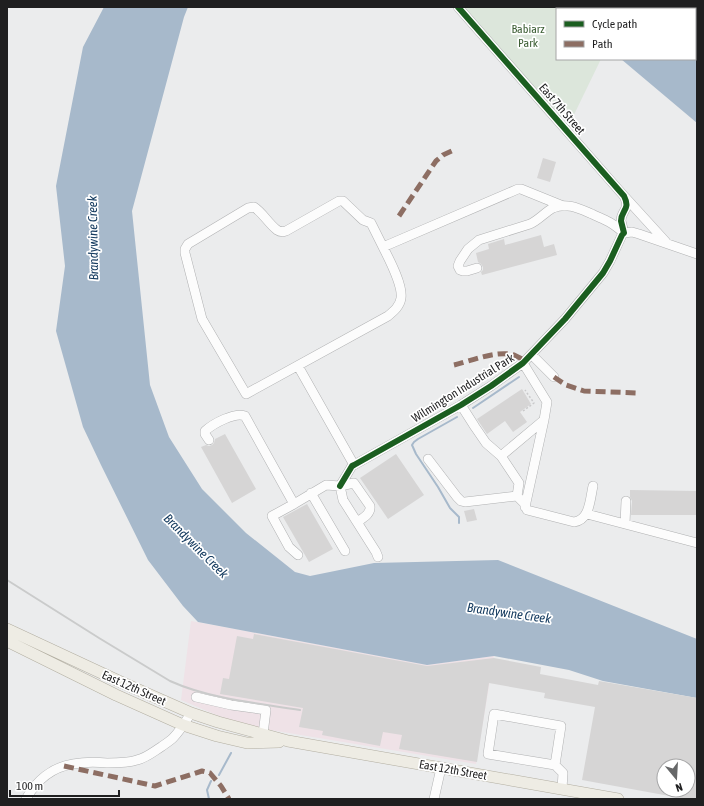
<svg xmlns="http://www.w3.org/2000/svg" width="704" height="806" font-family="'Asap Condensed',sans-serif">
<rect width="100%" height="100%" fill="#ebeced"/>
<path fill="#efe2e7" d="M191,621L427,665L494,656L476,764L252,727L219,716L181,700Z"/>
<path fill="#dce6db" d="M461,7H577L578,9H557V59H601L569,125Z"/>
<path fill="#a7b9cb" d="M104,7H188L184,17L132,211L150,385L169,437L202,489L246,533L295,572L310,576L374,563L498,560L697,639V698L603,681L569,670L494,656L427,665L198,622L183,606L148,560L101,465L83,427L56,331L65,266L56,186L83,47Z
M587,7H697V123L621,59H695V9H588Z"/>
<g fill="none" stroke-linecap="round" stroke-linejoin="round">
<path stroke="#a7b9cb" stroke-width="2" d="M473,408L519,377
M457,417L418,439L414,442L412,445L416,454L438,487L450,508L459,517V523
M219,775L231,753
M209,799L207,790L211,781"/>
</g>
<path fill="#d6d5d5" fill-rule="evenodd" d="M543,158L556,162L550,182L537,178Z
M541,235L544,247L554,244L557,255L482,275L481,272L483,270V267L481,264L478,262L476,253L489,249L488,244L504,239L505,245Z
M522,389L531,404L520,412L527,422L513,432L505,421L487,434L477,419Z
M225,434L256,489L232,503L201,447L206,445L209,446L212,445L214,443L215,439Z
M396,454L424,495L388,519L360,478Z
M630,490L697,491V515H631L632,501L630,497Z
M307,504L333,549L309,562L283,517Z
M474,509L477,520L467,522L464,511Z
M254,634L427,666L494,658L541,667L540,674L598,685L599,681L697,698V799H686L582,780L595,707L544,698L545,693L489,683L477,762L399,749L402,735L383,732L380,746L322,735L323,731L299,727L303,708L220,694L223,678L229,679L237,636L253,639ZM664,766H688V790H664Z"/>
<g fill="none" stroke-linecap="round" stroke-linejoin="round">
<g stroke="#b0b1b2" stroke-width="10">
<path id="minor" d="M458,7L624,196C631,210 621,210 621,221C622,225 623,229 624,233
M625,197L666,242
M624,233L632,232L639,234L697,254
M383,247L371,223L363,220L343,201H339L286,231C283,232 280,232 277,230C268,223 263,213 254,207L248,208L188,244L185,249V253L202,319L246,394L388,316C394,311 400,306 401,298C403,285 389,259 383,247L518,189H521L563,206
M477,268L467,271H463L460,270L458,266L460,261L468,249L479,240L530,224C539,220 545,212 553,208C567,202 580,209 592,214C598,217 604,219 609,222C615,225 619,229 624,233
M532,355L554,377
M298,366L354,465
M209,440L205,434V431C214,423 235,412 245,416L294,504
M501,456L544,420L547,402L523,363
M428,459L457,497L461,501L465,502L517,496L519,483L501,456L486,443L475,427L461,405
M340,486L352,466L354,465L461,405L491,386L523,363L565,319L603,273L610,261L622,235L624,233
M340,486L343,500L376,552L378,557
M311,493L345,551
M517,496L524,503L527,510L574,522C590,520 590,499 593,486
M525,507L544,420
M587,514L697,543
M625,524L626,501
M298,555L289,547L272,516L294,504L326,485L340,486L354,483L370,506C371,514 363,518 357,522
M196,697L231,705L266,710L263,734
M555,765L488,754L494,714L561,726L555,765L563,773L562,789
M26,799C36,781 52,767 73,764C84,762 96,762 107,763C117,763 128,763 137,760C146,758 153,752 161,747C165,744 170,741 173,738C180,731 186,721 191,713
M434,799L441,768"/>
</g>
<g stroke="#b2aea1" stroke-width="12">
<path id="major" d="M7,629L123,683L191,713L218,722L288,741L618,799
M7,641L116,695L183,725L217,736L247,743L279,742"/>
</g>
<path stroke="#c9c9ca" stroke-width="1.5" stroke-dasharray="2 2" stroke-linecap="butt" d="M523,411L534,403L525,390"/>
<use href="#minor" stroke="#fcfcfc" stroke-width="9"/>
<use href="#major" stroke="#eeece4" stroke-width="11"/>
<path stroke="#cacbcb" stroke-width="2" d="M7,580L99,638L170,681C210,699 257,703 300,710"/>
<path stroke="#8d6e63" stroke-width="5" stroke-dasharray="10 5" stroke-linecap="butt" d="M399,216L436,161L443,155L454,150
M454,365C471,361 497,350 514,355C518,357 522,359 526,361
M554,377L566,385L584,391L638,393
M64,766L155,786L202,771L210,773L221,786L229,799"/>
<g stroke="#fff" stroke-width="8">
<path id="cycleway" d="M340,486L352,466L354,465L461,405L491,386L523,363L565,319L603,273L610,261L622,235L624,233C623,229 622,225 621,221C621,210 631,210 624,196L458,7"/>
</g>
<use href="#cycleway" stroke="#1b5e20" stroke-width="6"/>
</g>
<g text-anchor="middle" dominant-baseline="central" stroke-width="3.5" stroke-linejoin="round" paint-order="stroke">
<g font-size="12" fill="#3f6037" stroke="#fff">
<text x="528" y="29">Babiarz<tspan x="528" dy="14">Park</tspan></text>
</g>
<g font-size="12" fill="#1f1f20" stroke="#fff">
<text transform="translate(562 109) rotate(49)">East 7th Street</text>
<text transform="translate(463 388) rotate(-32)">Wilmington Industrial Park</text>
<text transform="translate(134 688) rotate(24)">East 12th Street</text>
<text transform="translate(453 770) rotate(10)">East 12th Street</text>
</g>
<g font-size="13" font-style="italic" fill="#163c60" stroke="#fff">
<text transform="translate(93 238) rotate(-91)">Brandywine Creek</text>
<text transform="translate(196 546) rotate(45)">Brandywine Creek</text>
<text transform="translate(509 613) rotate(8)">Brandywine Creek</text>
</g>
</g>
<rect width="704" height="806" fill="none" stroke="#1f1f20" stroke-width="16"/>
<rect x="556" y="8" width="140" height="52" fill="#ffffff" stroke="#a5a5a6"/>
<rect x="564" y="21" width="20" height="6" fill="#1b5e20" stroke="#a5a5a6"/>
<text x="592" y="28" font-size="12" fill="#1f1f20">Cycle path</text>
<rect x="564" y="41" width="20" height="6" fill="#8d6e63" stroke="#a5a5a6"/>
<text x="592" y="48" font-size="12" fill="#1f1f20">Path</text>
<g transform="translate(676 778) rotate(162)"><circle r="19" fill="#ffffff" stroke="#a5a5a6"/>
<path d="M0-3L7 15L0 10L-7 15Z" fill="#666768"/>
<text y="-6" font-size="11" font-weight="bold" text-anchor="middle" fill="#1f1f20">N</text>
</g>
<path d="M10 790v6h109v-6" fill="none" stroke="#1f1f20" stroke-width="2"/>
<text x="16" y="790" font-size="12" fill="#1f1f20" stroke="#ffffff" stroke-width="3" paint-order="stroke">100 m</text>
</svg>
